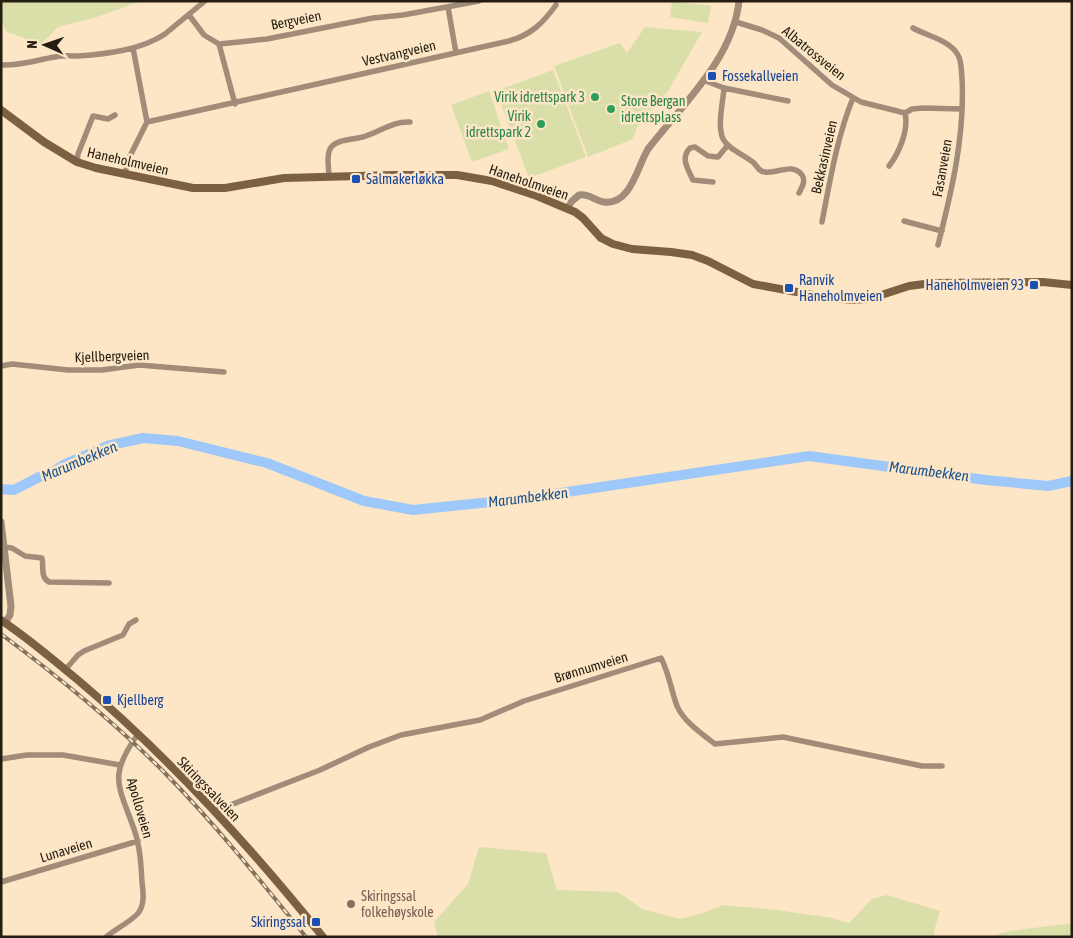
<svg xmlns="http://www.w3.org/2000/svg" width="1073" height="938" font-family="'Asap Condensed',sans-serif">
<rect width="100%" height="100%" fill="#fce6c6"/>
<path fill="#dadfaa" d="M1,1H151L138,2L94,18L58,27L41,44L7,32L1,21Z
M672,1L711,6L708,23L670,17Z
M645,27L702,32L668,91L637,127L633,139L588,157L554,66L620,43L627,53Z
M553,70L586,157L529,178L496,91Z
M489,91L509,149L472,162L451,105Z
M479,847L546,853L557,890L618,892L642,909L680,919L700,914L723,905L777,910L832,918L849,923L872,899L887,895L940,911L934,931L935,937H438L434,922L468,884Z
M1072,923V937H988L1010,931Z"/>
<g fill="none" stroke-linecap="round" stroke-linejoin="round">
<path stroke="#9ec8f9" stroke-width="10" d="M1,489L14,490L39,477L51,473L65,464L107,446L143,438L178,441L267,463L364,501L413,510L520,499L809,456L986,480L1048,486L1072,481"/>
<path stroke="#a08c78" stroke-width="5.5" d="M448,7L456,53
M189,15L204,35L219,44L267,39L373,18L403,15L479,1
M736,22L762,30L779,38L832,85L861,102L905,113L912,109L923,108L962,109
M913,28C927,36 950,40 958,55C962,62 961,71 962,78C965,135 952,190 938,245
M219,44L235,104
M133,48L147,122L509,41C531,35 543,23 556,5
M1,65C21,66 36,60 55,57C63,55 71,56 78,56C107,54 141,50 165,34L205,1
M703,80L724,88L788,101
M724,88C723,103 717,125 723,139C729,150 745,155 754,163C757,167 760,172 765,172C777,174 793,162 802,175C806,181 802,187 799,193
M77,162L78,154L93,116L108,119L115,115
M889,166C899,153 909,130 905,113
M125,173L129,158L147,122
M329,177C329,169 326,156 330,149C336,138 356,140 366,136C381,131 394,121 410,122
M713,182L693,180C688,169 680,158 690,148L695,147L708,156L718,157L728,145
M904,221L942,231
M822,222C830,181 837,137 853,98
M1,366L12,364L68,370H102L139,365L224,372
M4,547L12,548L25,556L42,558C44,567 40,577 49,582L109,583
M65,670L78,655L84,651L123,635L129,624L136,620
M1,759L27,755H63L120,765
M215,811L320,770L369,747L401,735L480,720L524,701L661,658C669,673 671,690 677,706C684,722 702,734 715,744L783,737L922,766H942
M1,882L138,841
M106,937C114,930 135,919 139,912C145,903 143,891 142,882C141,864 140,846 134,829C118,784 108,776 138,734"/>
<path stroke="#a08c78" stroke-width="7" d="M568,208L571,202L579,195C589,193 595,201 604,202C631,205 637,167 648,149C682,105 733,59 739,1
M1,522L11,606L10,615L5,623"/>
<path stroke="#7c6042" stroke-width="8" d="M1,110L44,142L77,162L96,168L193,188H225L284,178L395,175H457L492,181L537,196L575,212L583,218L601,238L613,244L632,249L671,252L692,255L708,261L753,284L824,297L850,300L869,299L909,286L932,283L1043,282L1072,285
M1,620C28,638 54,660 79,681C169,757 249,845 323,937"/>
<g stroke="#81735e" stroke-width="4">
<path id="rail" d="M1,634C59,677 114,722 164,772C215,824 260,880 306,937"/>
</g>
<use href="#rail" stroke="#fce6c6" stroke-width="2" stroke-dasharray="5.5" stroke-linecap="butt"/>
</g>
<g fill="#1a4fb4" stroke="#fce6c6" stroke-width="2">
<rect x="707" y="71" width="10" height="10" rx="2.5"/>
<rect x="351" y="174" width="10" height="10" rx="2.5"/>
<rect x="1029" y="280" width="10" height="10" rx="2.5"/>
<rect x="784" y="283" width="10" height="10" rx="2.5"/>
<rect x="102" y="695" width="10" height="10" rx="2.5"/>
<rect x="311" y="917" width="10" height="10" rx="2.5"/>
</g>
<g fill="#2e9e5b" stroke="#fce6c6" stroke-width="2">
<circle cx="595" cy="97" r="5"/>
<circle cx="611" cy="109" r="5"/>
<circle cx="541" cy="124" r="5"/>
</g>
<circle fill="#8d6e63" stroke="#fce6c6" stroke-width="2" cx="351" cy="904" r="5"/>
<g text-anchor="middle" dominant-baseline="central" stroke-width="5" stroke-linejoin="round" paint-order="stroke">
<g font-size="14" fill="#251d11" stroke="#fce6c6">
<text transform="translate(296 20) rotate(-11)">Bergveien</text>
<text transform="translate(399 53) rotate(-13)">Vestvangveien</text>
<text transform="translate(814 53) rotate(39)">Albatrossveien</text>
<text transform="translate(824 157) rotate(-77)">Bekkasinveien</text>
<text transform="translate(128 161) rotate(13)">Haneholmveien</text>
<text transform="translate(942 168) rotate(-80)">Fasanveien</text>
<text transform="translate(529 182) rotate(19)">Haneholmveien</text>
<text transform="translate(112 356) rotate(-2)">Kjellbergveien</text>
<text transform="translate(591 667) rotate(-17)">Brønnumveien</text>
<text transform="translate(209 789) rotate(46)">Skiringssalveien</text>
<text transform="translate(140 808) rotate(74)">Apolloveien</text>
<text transform="translate(66 850) rotate(-17)">Lunaveien</text>
</g>
<g font-size="14" fill="#164399" stroke="#fce6c6" text-anchor="start">
<text x="722" y="76">Fossekallveien</text>
<text x="366" y="179">Salmakerløkka</text>
<text x="799" y="280">Ranvik<tspan x="799" dy="16">Haneholmveien</tspan></text>
<text x="1024" y="285" text-anchor="end">Haneholmveien 93</text>
<text x="117" y="700">Kjellberg</text>
<text x="306" y="922" text-anchor="end">Skiringssal</text>
</g>
<g font-size="14" fill="#27864d" stroke="#fce6c6" text-anchor="end">
<text x="585" y="97">Virik idrettspark 3</text>
<text x="621" y="101" text-anchor="start">Store Bergan<tspan x="621" dy="16">idrettsplass</tspan></text>
<text x="531" y="116">Virik<tspan x="531" dy="16">idrettspark 2</tspan></text>
</g>
<g font-size="14" fill="#785e54" stroke="#fce6c6" text-anchor="start">
<text x="361" y="896">Skiringssal<tspan x="361" dy="16">folkehøyskole</tspan></text>
</g>
<g font-size="15" font-style="italic" fill="#19518c" stroke="#fce6c6">
<text transform="translate(79 461) rotate(-23)">Marumbekken</text>
<text transform="translate(929 471) rotate(7)">Marumbekken</text>
<text transform="translate(528 497) rotate(-7)">Marumbekken</text>
</g>
</g>
<rect width="1073" height="938" fill="none" stroke="#251d11" stroke-width="5"/>
<g transform="translate(45 45) rotate(272)" stroke="#fce6c6" stroke-width="4" paint-order="stroke">
<path d="M0-4L9 19L0 12L-9 19Z" fill="#251d11"/>
<text y="-8" font-size="14" font-weight="bold" text-anchor="middle" fill="#251d11">N</text>
</g>
</svg>
